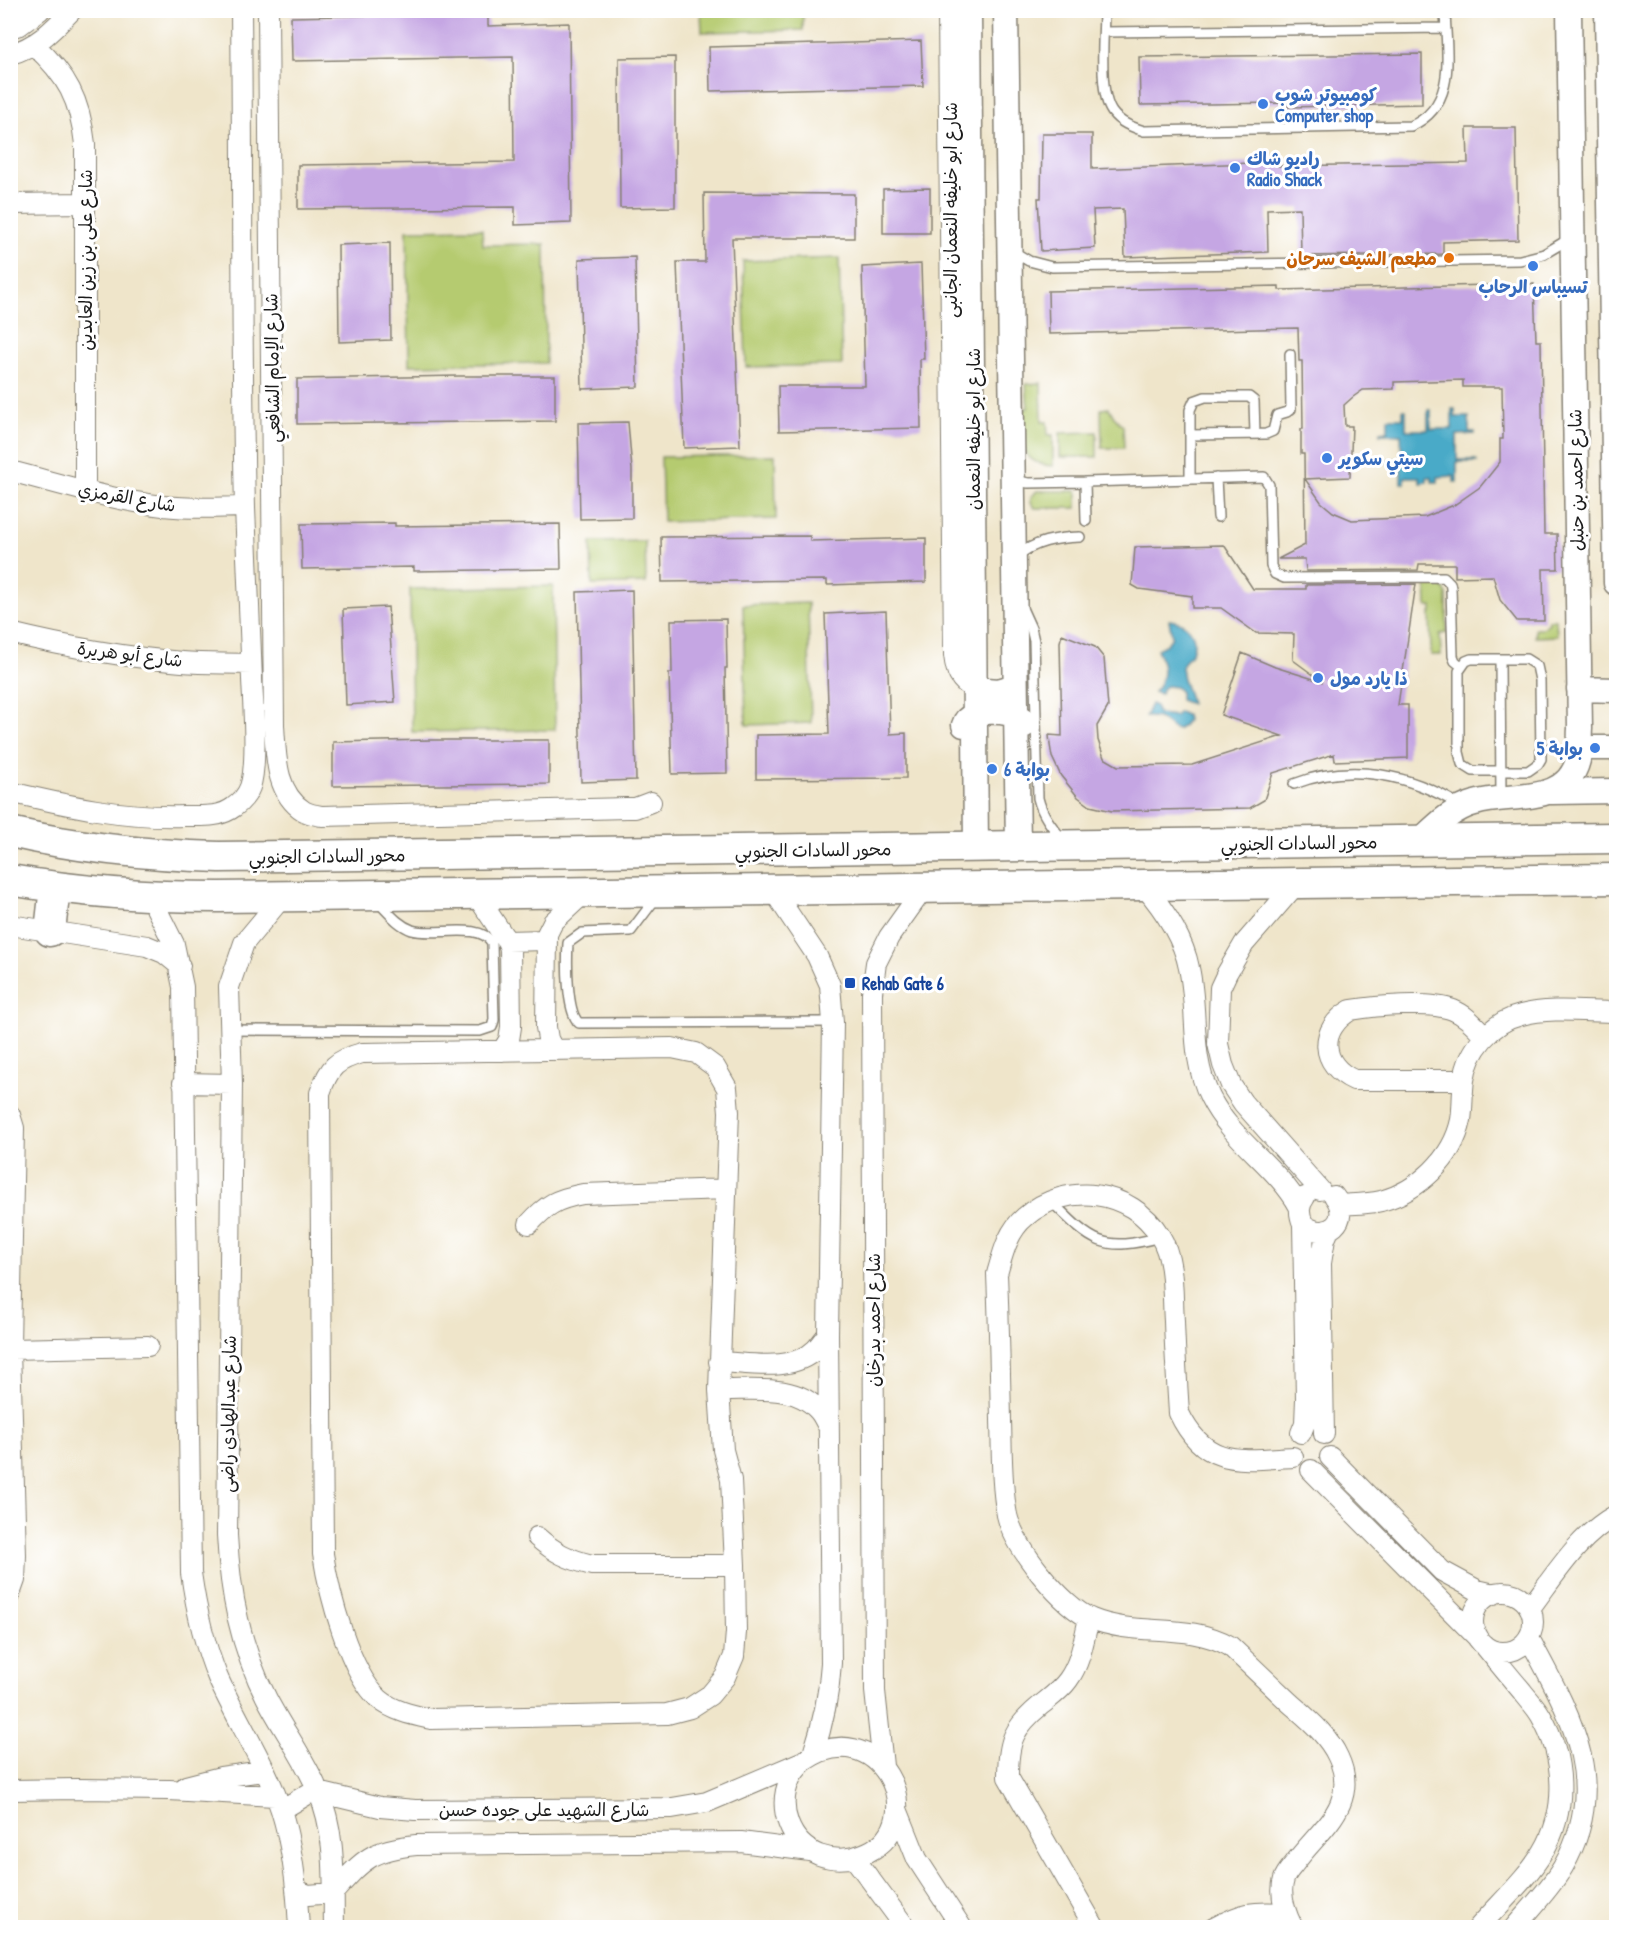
<svg xmlns="http://www.w3.org/2000/svg" width="1627" height="1938" font-family="'Patrick Hand','Playpen Sans Arabic',sans-serif">
<rect width="100%" height="100%" fill="#fff"/>
<filter id="ink" filterUnits="userSpaceOnUse"><feTurbulence type="fractalNoise" baseFrequency=".0167" numOctaves="2"/><feDisplacementMap in="SourceGraphic" scale="12" xChannelSelector="R" yChannelSelector="G"/><feConvolveMatrix kernelMatrix="1 2 1 2 8 2 1 2 1" color-interpolation-filters="sRGB"/></filter>
<filter id="wash" filterUnits="userSpaceOnUse"><feTurbulence type="fractalNoise" baseFrequency=".008" numOctaves="4" result="noise"/><feDisplacementMap in="SourceGraphic" scale="24" xChannelSelector="R" yChannelSelector="G"/><feGaussianBlur stdDeviation="1.35" result="paint"/><feColorMatrix in="noise" values="0 0 0 0 0 0 0 0 0 0 0 0 0 0 0 0 0 1.4 0 .05"/><feComposite in="paint" operator="in"/></filter>
<g filter="url(#wash)">
<rect width="100%" height="100%" fill="#efe5ca"/>
<path fill="#b5cb70" stroke="#687446" stroke-width="1.5" d="M701,11H803V30L702,32Z
M482,229L483,245L545,244L546,363L409,365L407,230Z
M839,258L842,365L746,367L743,261Z
M1041,383L1042,422H1047L1048,435H1053V466C1016,464 1022,436 1021,409L1028,408L1026,384Z
M1109,408L1114,417L1123,426L1124,448H1102L1101,409Z
M1097,432V457H1060V433Z
M775,455L776,519L663,522L661,457Z
M1037,491H1077V508H1035L1031,503V497Z
M645,541L646,583L592,585L591,542Z
M1426,581L1441,584L1447,595V633L1440,634L1441,655H1431L1430,613H1432V607H1427Z
M553,586L555,730L412,732L410,589Z
M808,603L811,723L746,725L743,605Z
M1549,620H1556L1557,636L1535,637V629H1541L1549,623Z"/>
<path fill="#49aac8" stroke="#326372" stroke-width="1.5" d="M1452,409H1455V417H1469V432H1475V434L1457,435V460H1476L1477,462H1457V482H1454V476L1438,477V482H1432V477H1427V482L1420,483V477H1405V483H1401V462H1381V460L1402,459L1401,434H1380V432L1388,431V418H1403V410H1406V430H1428V410H1431V429H1452Z
M1169,620C1186,621 1199,634 1192,652C1189,657 1183,661 1182,668C1180,680 1190,692 1191,704L1180,700V691L1176,687L1166,686L1162,689L1161,694L1154,692C1167,677 1164,665 1157,649L1167,644L1172,637Z
M1151,704L1156,706V710L1159,714L1175,716L1179,712L1186,715L1187,720C1175,739 1172,725 1160,719C1155,716 1150,717 1145,717Z"/>
<g id="blocks">
<path fill="#c5a6e3" fill-rule="evenodd" d="M488,13V26L569,23L571,223L515,225V207L298,209V165L514,162L513,57L292,61L291,17Z
M921,41L923,86L710,91L709,47Z
M1422,54V104L1287,107V103L1140,105L1139,57Z
M675,57V207L620,208L619,58Z
M1467,128H1516L1518,240L1443,242V254L1301,256L1300,208L1267,209L1268,252L1125,257L1123,209L1093,210L1095,248L1041,251L1038,198H1041L1042,134H1092V169L1278,162V166L1468,163Z
M930,188V233H883V189Z
M704,193L854,194V238H732L740,446L684,448L677,262H705Z
M390,243L391,340L339,342L338,245Z
M635,257L638,387L582,389L579,259Z
M921,264L924,359H920L921,428L779,431L778,386H865L862,267Z
M1534,284L1536,341H1541L1544,534H1557L1558,569H1543L1544,621H1517L1500,600L1493,576L1455,577V564H1419L1418,570L1306,571L1305,559H1278L1305,545L1304,454H1301V429H1303L1302,361H1299L1298,328L1049,334L1048,291L1279,286V290ZM1463,380V387H1502L1503,439H1500V462L1480,487L1454,505L1425,517L1352,520L1333,512L1321,502L1305,479L1350,477L1352,426H1345L1344,405L1353,397L1363,390L1394,389V382Z
M459,376H555V421L297,424V379Z
M628,422L632,470V518L580,519L578,423Z
M395,523V526L560,524L561,569L414,571V567L302,569L301,524Z
M810,536V541L926,538V582L827,585V580L662,582L661,537Z
M1224,545L1253,589H1306V585L1416,584L1398,705H1408V758L1335,761L1334,754L1273,773L1264,800L1250,808L1112,811L1090,806L1078,797L1061,776L1052,757L1050,745L1049,735L1062,736L1060,642L1062,634L1095,647L1104,658L1108,707L1097,726L1098,740L1104,758L1118,766L1192,765L1282,736L1221,715L1242,653L1275,667L1323,682L1293,660L1294,634L1256,633L1221,608H1192V596L1139,589L1132,585L1135,547Z
M632,590L636,780L581,782L577,592Z
M388,607L395,702L346,705L343,609Z
M886,611L890,734L906,733V778L756,779V735L829,734L825,614Z
M726,619L727,668H725L727,773L672,774L669,673H672L671,620Z
M430,740H549V784L333,786V742Z"/>
</g>
</g>
<g filter="url(#ink)">
<use href="#blocks" fill-opacity="0" stroke="#868073" stroke-width="1.5"/>
<g fill="none" stroke-linecap="round" stroke-linejoin="round">
<g stroke="#868073" stroke-width="12">
<path id="service" d="M1104,10C1104,36 1098,92 1112,112C1120,123 1132,127 1144,131L1411,126C1458,105 1446,53 1445,10
M1104,32L1445,28
M1012,251L1029,261L1052,267L1520,260L1544,254L1569,239
M1190,435L1266,434L1273,431L1277,415L1287,412L1291,409L1290,354
M1216,478L1218,517
M1190,479V410L1194,401L1205,397H1249L1254,401L1255,434
M1015,480L1028,483L1085,482L1264,477L1269,485L1271,566L1275,574L1284,578L1444,577L1450,583L1451,588L1453,656L1455,661L1461,666
M1085,482L1086,521
M1016,557C1035,541 1056,538 1080,537
M1021,606L1031,628L1034,641L1038,798C1042,815 1052,827 1063,840
M1471,659H1526L1537,666L1540,680L1541,759L1538,764L1528,771H1473L1462,764L1459,752V671L1466,661Z
M1500,659L1501,798
M1294,784C1351,762 1410,774 1461,806
M656,898L631,931L582,933L568,943C567,959 566,1012 579,1023L833,1022
M230,1030L480,1031L492,1027L494,1020L492,943C480,921 434,937 412,930C398,925 389,913 379,903
M1052,1202C1092,1242 1102,1253 1160,1237"/>
</g>
<g stroke="#868073" stroke-width="22">
<path id="minor" d="M268,10L274,725C276,754 275,793 304,811C309,814 316,815 322,816L627,808H635L651,802
M948,10L954,655C956,672 959,681 974,689
M10,28L20,25L40,10
M34,45C67,75 80,100 85,144V490
M10,54C37,47 53,30 72,10
M10,204L85,203
M10,471C61,484 111,500 163,506C190,509 218,508 245,507
M10,633C67,647 124,657 182,662C205,664 228,663 251,664
M10,792C69,806 124,818 184,816C201,816 220,818 234,807C241,802 247,795 250,787C258,764 253,705 252,679C250,622 247,565 245,508C241,342 243,176 241,10
M1297,883L1244,944L1227,973L1220,988L1218,1044L1223,1065L1231,1085L1243,1103L1320,1190
M1143,885C1163,908 1183,937 1189,968C1199,1014 1189,1053 1210,1097C1231,1140 1276,1165 1299,1206
M773,890L817,956L830,985L833,1022L828,1334L831,1663C829,1695 823,1724 813,1754
M475,893L507,941L510,948L511,1027L509,1040L502,1051
M150,896L174,944L183,987L191,1573C196,1609 204,1644 218,1678C237,1721 267,1766 281,1810C293,1848 297,1888 299,1928
M283,896L244,943L229,987L232,1084L227,1535C230,1593 240,1647 267,1699C283,1730 305,1759 318,1791C337,1834 333,1882 334,1928
M10,925L147,946L164,953L180,966
M507,941L545,940
M672,1048L696,1053L715,1067L727,1088L729,1112L719,1390L723,1450L731,1480L735,1565L736,1632L734,1656L725,1677L710,1695L690,1708L667,1714L431,1719C413,1715 393,1711 379,1699C349,1672 329,1593 323,1554L320,1093C329,1067 336,1060 362,1053Z
M553,1049L548,1039L546,1027L547,934L553,922L585,892
M1464,1080H1354C1320,1065 1318,1029 1351,1010C1375,1006 1431,1001 1453,1010C1466,1015 1475,1026 1485,1036
M183,1083L232,1084
M10,1115L14,1128L10,1346
M1340,1205C1353,1204 1368,1204 1381,1201C1418,1191 1453,1159 1461,1120C1463,1107 1462,1093 1464,1080C1468,1050 1492,1022 1521,1015C1551,1007 1586,1012 1616,1012
M529,1224C547,1204 557,1199 583,1194L726,1189
M1303,1224C1326,1243 1353,1220 1334,1196
M10,1349L148,1346
M10,1350L16,1555L15,1580L10,1594
M719,1362C749,1363 792,1373 816,1349C820,1345 824,1339 828,1334
M719,1390C750,1391 796,1383 818,1410C822,1414 825,1421 828,1426
M1301,1433L1305,1423L1306,1399L1303,1224C1299,1214 1298,1206 1305,1197
M1324,1434L1321,1263L1325,1239L1329,1230
M1293,1457C1240,1460 1205,1468 1179,1413C1177,1382 1175,1352 1174,1321C1172,1294 1175,1260 1160,1236C1131,1189 1066,1181 1025,1217C1008,1231 1003,1253 997,1274C999,1322 1000,1371 1001,1420C1002,1451 1001,1484 1007,1515C1014,1547 1062,1607 1092,1619C1136,1637 1188,1622 1230,1646C1250,1665 1270,1684 1290,1703C1308,1719 1328,1735 1338,1757C1361,1805 1318,1830 1294,1864C1291,1868 1286,1873 1284,1879C1279,1894 1286,1914 1293,1928
M1330,1457L1442,1571L1477,1590L1494,1594
M1311,1470L1477,1637
M537,1537C555,1553 568,1559 592,1565H735
M1473 1622a30 30 0 1 1 60 0a30 30 0 1 1-60 0Z
M1530,1608C1555,1575 1579,1535 1616,1515
M1089,1618C1084,1639 1081,1662 1068,1680C1061,1690 1051,1697 1041,1705C1013,1728 1008,1741 1008,1777L1095,1928
M883,1766L875,1691L872,993L876,963L889,937L924,888
M186,1786L221,1777L263,1771
M10,1790L77,1789L169,1790L275,1796
M897,1809L917,1859L962,1928
M281,1810L308,1794L318,1792L380,1807L415,1810L672,1808L707,1802L804,1761C877,1710 934,1820 868,1852C851,1860 836,1861 819,1855C789,1843 777,1808 790,1779C793,1772 799,1766 804,1761
M855,1859L906,1928
M297,1890L308,1895L333,1893C363,1860 370,1850 416,1845L741,1842L810,1851
M1214,1928C1243,1912 1253,1911 1285,1913
M1478,1928C1500,1903 1526,1880 1543,1852C1568,1810 1565,1757 1541,1716C1536,1707 1528,1699 1522,1691C1509,1676 1497,1661 1484,1645
M1514,1928C1531,1908 1550,1889 1563,1867C1612,1783 1569,1713 1529,1638"/>
</g>
<g stroke="#868073" stroke-width="27">
<path id="tertiary" d="M969,10L976,848
M1006,10L1018,847
M1607,10L1616,583
M974,689L999,691L1015,686
M1579,689L1616,690
M964,725C969,707 1010,710 1023,719L1025,725
M1580,748H1616
M1552,792L1616,791
M1419,842C1436,826 1452,809 1475,803C1510,792 1566,807 1578,760C1581,750 1579,739 1580,728L1569,10"/>
</g>
<g stroke="#868073" stroke-width="33">
<path id="primary" d="M10,832C79,848 149,855 219,857L1616,838
M10,880C80,892 149,897 219,897L1616,879
M50,931L55,887"/>
</g>
<use href="#service" stroke="#fff" stroke-width="9"/>
<use href="#minor" stroke="#fff" stroke-width="20"/>
<use href="#tertiary" stroke="#fff" stroke-width="24"/>
<use href="#primary" stroke="#fff" stroke-width="30"/>
</g>
</g>
<g fill="#3f7fe0" stroke="#fff" stroke-width="2">
<circle cx="1263" cy="104" r="6"/>
<circle cx="1235" cy="168" r="6"/>
<circle cx="1533" cy="266" r="6"/>
<circle cx="1327" cy="458" r="6"/>
<circle cx="1318" cy="678" r="6"/>
<circle cx="1595" cy="748" r="6"/>
<circle cx="992" cy="769" r="6"/>
</g>
<circle fill="#e8710a" stroke="#fff" stroke-width="2" cx="1449" cy="258" r="6"/>
<rect fill="#1a4fb4" stroke="#fff" stroke-width="2" x="844" y="977" width="12" height="12" rx="3"/>
<g text-anchor="middle" dominant-baseline="central" stroke-width="6" stroke-linejoin="round" paint-order="stroke">
<g font-size="18" font-weight="bold" fill="#366cbe" stroke="#fff" text-anchor="start">
<text x="1275" y="94">كومبيوتر شوب<tspan x="1275" dy="21">Computer shop</tspan></text>
<text x="1247" y="158">راديو شاك<tspan x="1247" dy="21">Radio Shack</tspan></text>
<text x="1533" y="286" text-anchor="middle">تسيباس الرحاب</text>
<text x="1339" y="458">سيتي سكوير</text>
<text x="1330" y="678">ذا يارد مول</text>
<text x="1583" y="748" text-anchor="end">بوابة 5</text>
<text x="1004" y="769">بوابة 6</text>
</g>
<g font-size="18" fill="#1c1c1c" stroke="#fff">
<text transform="translate(950 210) rotate(-90)">شارع ابو خليفه النعمان الجانبى</text>
<text transform="translate(85 260) rotate(-90)">شارع على بن زين العابدين</text>
<text transform="translate(272 368) rotate(-91)">شارع الإمام الشافعي</text>
<text transform="translate(973 429) rotate(-90)">شارع ابو خليفه النعمان</text>
<text transform="translate(1576 480) rotate(-91)">شارع احمد بن حنبل</text>
<text transform="translate(127 497) rotate(10)">شارع القرمزي</text>
<text transform="translate(130 654) rotate(7)">شارع أبو هريرة</text>
<text transform="translate(1299 843) rotate(-1)">محور السادات الجنوبي</text>
<text transform="translate(813 850) rotate(-1)">محور السادات الجنوبي</text>
<text transform="translate(327 856) rotate(-1)">محور السادات الجنوبي</text>
<text transform="translate(873 1320) rotate(-90)">شارع احمد بدرخان</text>
<text transform="translate(228 1414) rotate(-89)">شارع عبدالهادى راضى</text>
<text x="544" y="1809">شارع الشهيد على جوده حسن</text>
</g>
<g font-size="18" font-weight="bold" fill="#c56008" stroke="#fff" text-anchor="end">
<text x="1437" y="258">مطعم الشيف سرحان</text>
</g>
<g font-size="18" font-weight="bold" fill="#164399" stroke="#fff" text-anchor="start">
<text x="862" y="983">Rehab Gate 6</text>
</g>
</g>
<rect width="1627" height="1938" fill="none" stroke="#fff" stroke-width="36"/>
</svg>
